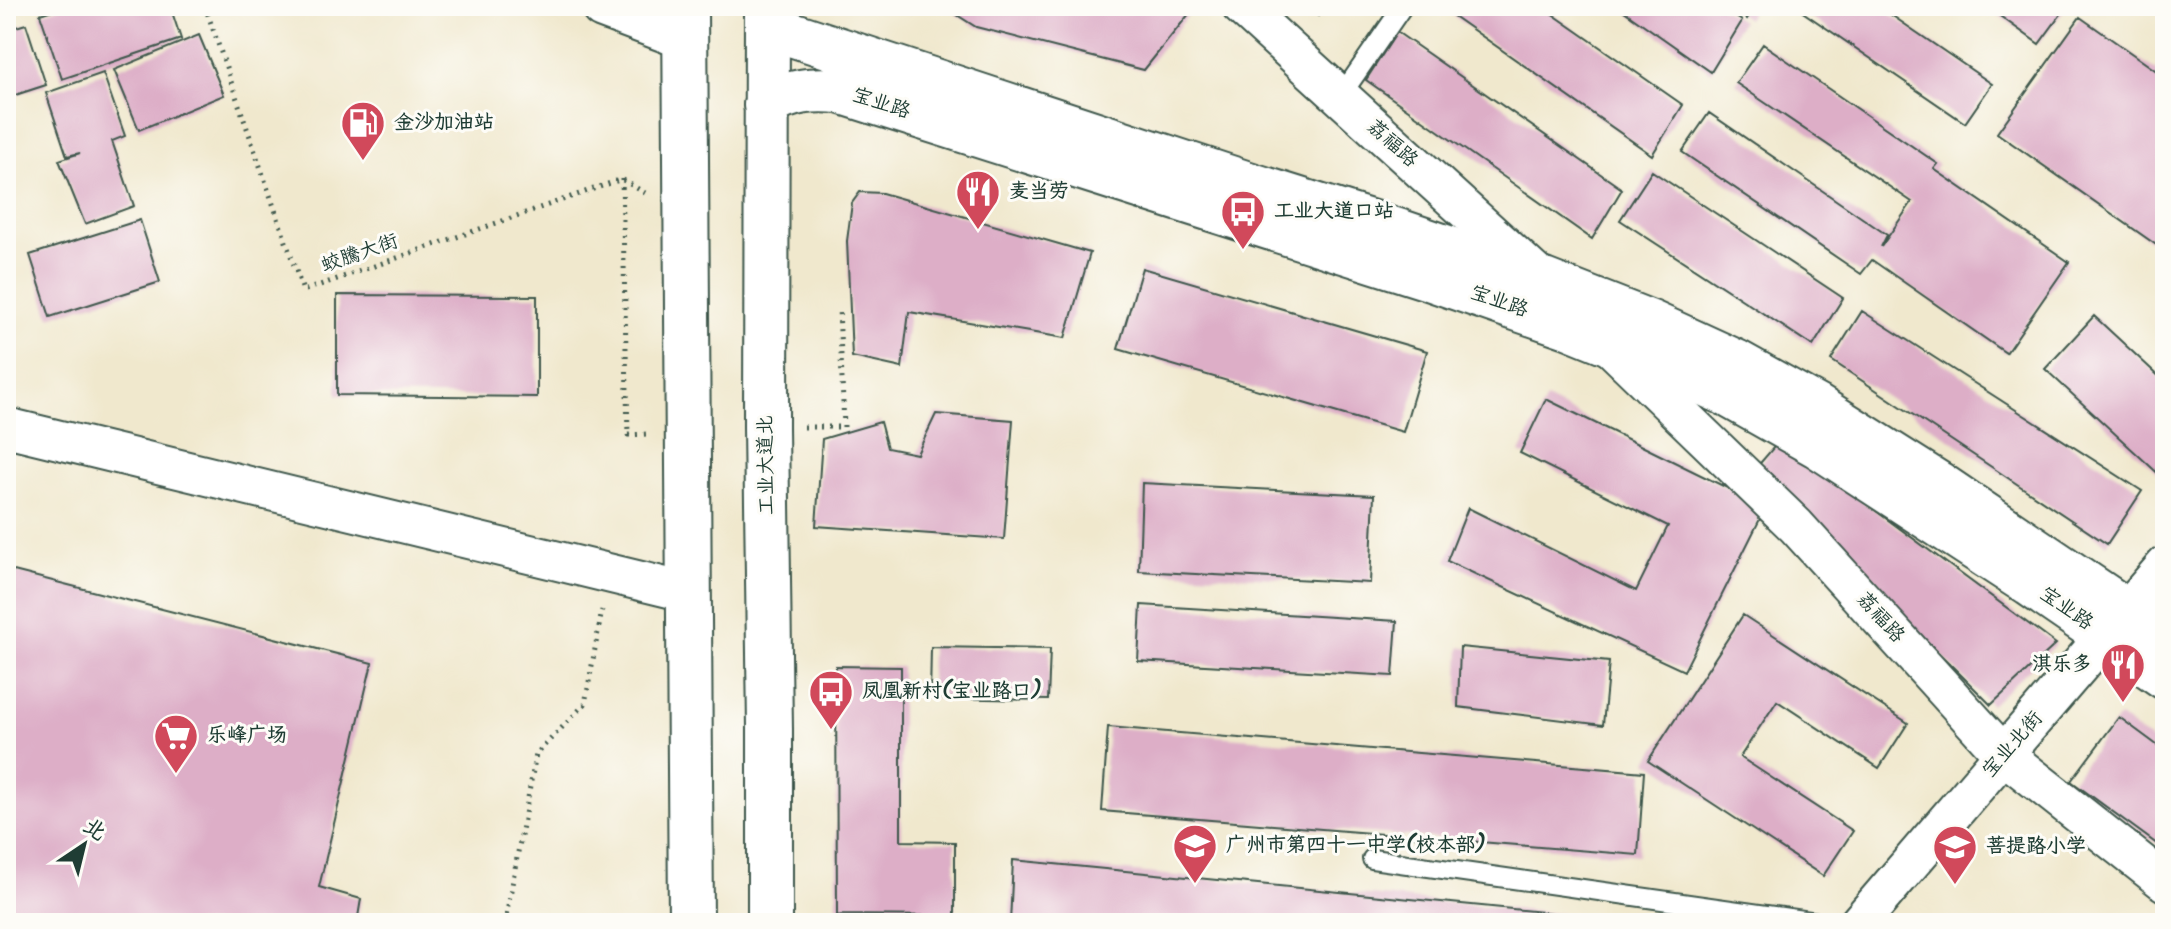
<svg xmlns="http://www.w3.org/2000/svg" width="2171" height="929" font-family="Kalam,'LXGW WenKai TC',sans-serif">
<rect width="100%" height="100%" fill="#fdfcf7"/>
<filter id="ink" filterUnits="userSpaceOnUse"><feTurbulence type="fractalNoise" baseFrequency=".0125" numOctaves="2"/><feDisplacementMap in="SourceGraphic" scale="16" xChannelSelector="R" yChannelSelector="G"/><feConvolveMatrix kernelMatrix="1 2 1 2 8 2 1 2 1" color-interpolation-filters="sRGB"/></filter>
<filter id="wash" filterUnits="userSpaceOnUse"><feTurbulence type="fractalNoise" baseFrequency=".006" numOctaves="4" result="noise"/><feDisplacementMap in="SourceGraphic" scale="32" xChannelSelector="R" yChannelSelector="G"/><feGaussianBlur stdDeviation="1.8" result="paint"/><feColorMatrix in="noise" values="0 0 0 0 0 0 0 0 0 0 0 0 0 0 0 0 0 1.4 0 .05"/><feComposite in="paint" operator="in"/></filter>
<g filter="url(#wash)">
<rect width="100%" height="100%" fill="#f0e8cd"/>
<g id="blocks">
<path fill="#ddaec7" d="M64,6H170L181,39L62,79L40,14Z
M943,6H1180L1189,14L1144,70L976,27Z
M1304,6H1326L1318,16Z
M1439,6H1541L1683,105L1652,155Z
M1617,6H1719L1742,21L1711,72Z
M1729,6H1755L1747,19Z
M1794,6H1878L1992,84L1965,123Z
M1986,6H2067L2039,44Z
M2080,17L2165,77V251L1997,133Z
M26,24L46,85L6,98V30Z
M1397,32L1622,189L1592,239L1366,80Z
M199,35L224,95L139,130L114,70Z
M1763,44L1938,164L1934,169L2069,262L2006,353L1872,260L1861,274L1682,152L1709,113L1887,235L1881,247L1912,202L1736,83Z
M103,73L125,136L112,141L134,206L85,224L59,160L80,153L67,156L46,93Z
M1652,171L1843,298L1813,346L1620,220Z
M860,192L882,193L1090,253L1065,338L909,312L902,368L852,357L847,241L852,203Z
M140,220L160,282L50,317L30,255Z
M1142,268L1427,351L1403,432L1118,349Z
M337,295L537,296V397L337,395Z
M1862,311L2142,491L2107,544L1831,360Z
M2094,316L2165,382V480L2045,369Z
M1546,399L1766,507L1684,671L1447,561L1468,508L1636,591L1668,526L1520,453Z
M936,414L1013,420L1004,539L816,526L822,439L880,422L887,448L917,454Z
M1780,440L2056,644L1991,705L1755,469Z
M1142,483L1374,495L1370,583L1139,571Z
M6,569L372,663L319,887L361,899L358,917L374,923H6Z
M1141,605L1397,621L1393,676L1138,661Z
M1743,615L1908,723L1879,768L1777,701L1740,757L1853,831L1823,876L1648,761Z
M931,647L1050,649L1048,700L930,698Z
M1460,647L1609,662L1603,725L1458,707Z
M836,666L901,667V841L955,842V916L837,915Z
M2119,717L2165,751V850L2071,781Z
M1108,727L1644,772L1638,855L1102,811Z
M1013,860L1634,921V923H1010Z"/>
</g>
</g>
<g filter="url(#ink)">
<use href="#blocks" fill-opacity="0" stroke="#3e574b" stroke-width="2"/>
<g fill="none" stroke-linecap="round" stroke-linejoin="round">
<g stroke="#3e574b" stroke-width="22">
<path id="lane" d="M1340,97L1403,6
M1372,859L1824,923"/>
</g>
<g stroke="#3e574b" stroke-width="42">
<path id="street" d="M1241,6L1539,277
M1610,346L1796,526L2004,755L2165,882
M6,427L690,593
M1859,923L2165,566"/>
</g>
<g stroke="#3e574b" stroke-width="48">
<path id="secondary" d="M603,6L685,37
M767,26L1245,183L1401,232L1544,281L1651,323L1736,362L1817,407L1937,483L2165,637
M766,105C793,90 811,89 840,91L1426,277L1568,326L1654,361L1725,393L1817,445L2030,584L2165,677"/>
</g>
<g stroke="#3e574b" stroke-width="48">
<path id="primary" d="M685,6L691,923
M767,6L766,427L770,729V923"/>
</g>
<path stroke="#3e574b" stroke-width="5" stroke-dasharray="2 6" stroke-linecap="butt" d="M205,6L303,291L622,179
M622,179L628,435L647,434
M623,180L645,193
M804,427H844L839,308
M505,923L536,754L585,704L602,610"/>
<use href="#lane" stroke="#fff" stroke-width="18"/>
<use href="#street" stroke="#fff" stroke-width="38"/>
<use href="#secondary" stroke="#fff" stroke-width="44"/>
<use href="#primary" stroke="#fff" stroke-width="44"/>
</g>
</g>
<defs>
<g id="fuel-pin" transform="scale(2.3)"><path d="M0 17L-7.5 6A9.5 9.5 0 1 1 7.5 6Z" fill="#d1495b" stroke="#fdfcf7"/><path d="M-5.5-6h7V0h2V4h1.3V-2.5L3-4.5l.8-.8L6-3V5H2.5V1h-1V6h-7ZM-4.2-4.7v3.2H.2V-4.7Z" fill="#fff"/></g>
<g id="restaurant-pin" transform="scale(2.3)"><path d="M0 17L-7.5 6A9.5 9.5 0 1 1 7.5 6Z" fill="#d1495b" stroke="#fdfcf7"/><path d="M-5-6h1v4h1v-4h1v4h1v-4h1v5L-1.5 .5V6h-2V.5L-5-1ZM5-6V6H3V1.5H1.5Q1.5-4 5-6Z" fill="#fff"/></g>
<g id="bus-pin" transform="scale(2.3)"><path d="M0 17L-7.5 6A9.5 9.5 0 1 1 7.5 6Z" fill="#d1495b" stroke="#fdfcf7"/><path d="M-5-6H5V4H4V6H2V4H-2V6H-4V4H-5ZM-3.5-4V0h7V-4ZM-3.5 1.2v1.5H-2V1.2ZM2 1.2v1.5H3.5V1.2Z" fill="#fff"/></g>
<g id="supermarket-pin" transform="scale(2.3)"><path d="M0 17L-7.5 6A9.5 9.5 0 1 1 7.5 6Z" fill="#d1495b" stroke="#fdfcf7"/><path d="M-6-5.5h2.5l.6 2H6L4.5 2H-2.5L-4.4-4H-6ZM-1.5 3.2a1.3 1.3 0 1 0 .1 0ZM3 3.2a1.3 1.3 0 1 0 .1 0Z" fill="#fff"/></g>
<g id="school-pin" transform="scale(2.3)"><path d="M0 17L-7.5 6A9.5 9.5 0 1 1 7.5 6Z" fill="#d1495b" stroke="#fdfcf7"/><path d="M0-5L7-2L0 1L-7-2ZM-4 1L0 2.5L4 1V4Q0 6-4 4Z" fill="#fff"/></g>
</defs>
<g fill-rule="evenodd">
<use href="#fuel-pin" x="363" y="123"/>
<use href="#restaurant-pin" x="978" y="192"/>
<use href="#bus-pin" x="1243" y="212"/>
<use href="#restaurant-pin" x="2123" y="665"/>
<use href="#bus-pin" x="831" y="692"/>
<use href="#supermarket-pin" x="176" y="736"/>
<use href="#school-pin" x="1195" y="846"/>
<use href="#school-pin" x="1955" y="847"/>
</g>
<g text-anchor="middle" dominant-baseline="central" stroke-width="6" stroke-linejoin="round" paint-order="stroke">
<g font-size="20" fill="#1f3d34" stroke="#fdfcf7">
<text transform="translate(881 104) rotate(18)">宝业路</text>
<text transform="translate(1392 144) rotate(42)">荔福路</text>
<text transform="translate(360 254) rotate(-19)">蛟騰大街</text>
<text transform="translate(1499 302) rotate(19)">宝业路</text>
<text transform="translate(767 465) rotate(-91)">工业大道北</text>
<text transform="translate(2066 609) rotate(35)">宝业路</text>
<text transform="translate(1880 618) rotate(48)">荔福路</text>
<text transform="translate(2013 745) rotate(-49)">宝业北街</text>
</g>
<g font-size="20" font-weight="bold" fill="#1f3d34" stroke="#fdfcf7" text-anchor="start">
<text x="394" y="123">金沙加油站</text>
<text x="1009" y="192">麦当劳</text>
<text x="1274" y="212">工业大道口站</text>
<text x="2092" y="665" text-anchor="end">淇乐多</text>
<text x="862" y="692">凤凰新村(宝业路口)</text>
<text x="207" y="736">乐峰广场</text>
<text x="1226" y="846">广州市第四十一中学(校本部)</text>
<text x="1986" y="847">菩提路小学</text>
</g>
</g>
<rect width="2171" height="929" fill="none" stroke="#fdfcf7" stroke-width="32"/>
<g transform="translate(84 845) rotate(35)" stroke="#fdfcf7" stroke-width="6" paint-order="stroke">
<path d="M0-6L14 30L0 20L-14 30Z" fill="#1f3d34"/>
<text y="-12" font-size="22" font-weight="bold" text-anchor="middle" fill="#1f3d34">北</text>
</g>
</svg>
